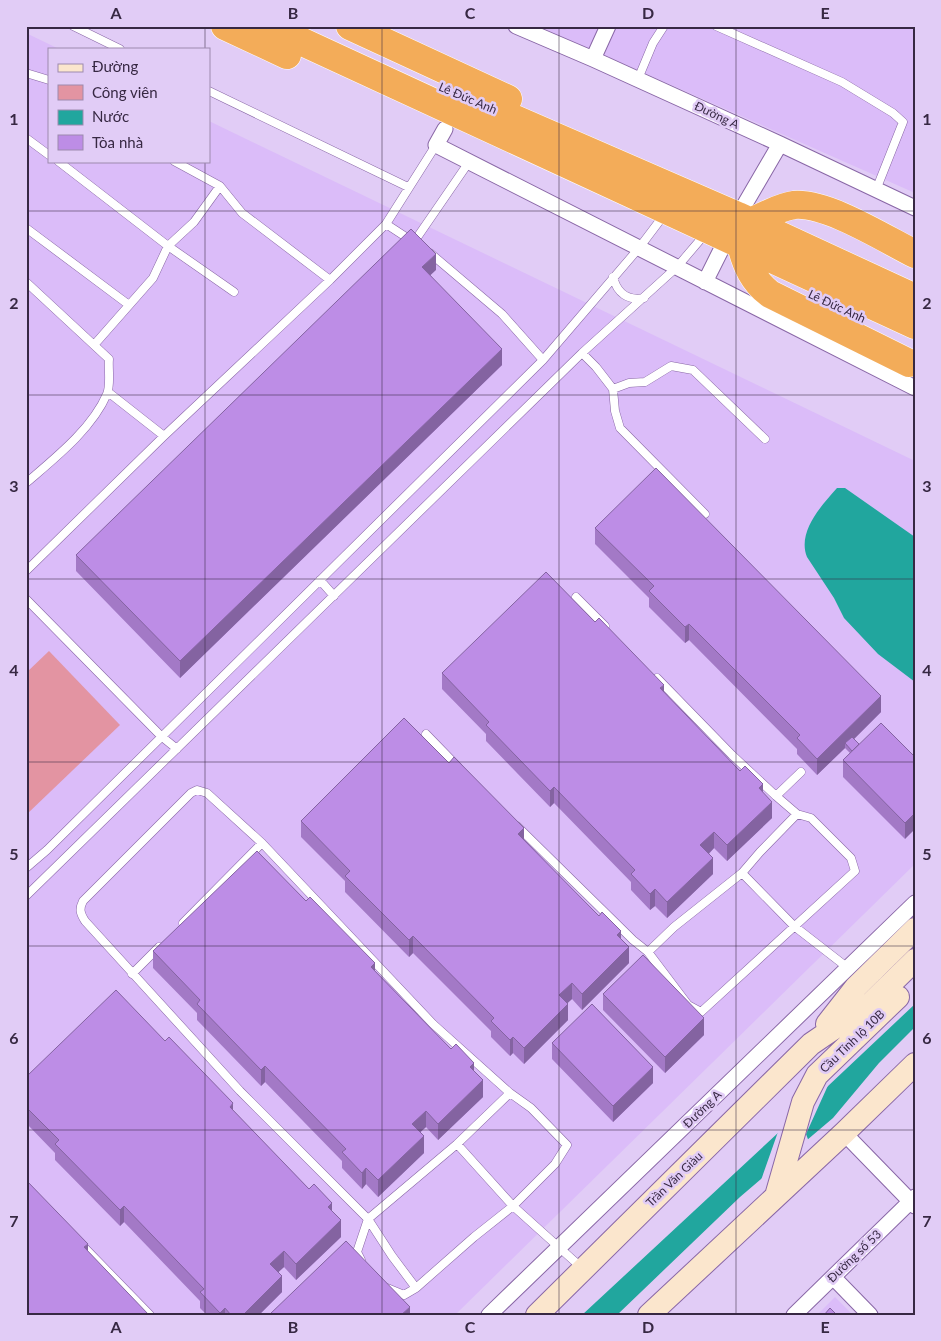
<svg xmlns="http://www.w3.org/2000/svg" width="941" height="1341" font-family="Lato,sans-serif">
<rect width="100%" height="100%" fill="#e1ccf6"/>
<path fill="#dbbcf9" d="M538,26H915V193Z
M26,33L59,49H49V161H209V121L915,461V864L455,1315H26Z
M835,1297L853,1315H817Z"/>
<path fill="#e394a2" d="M49,651L120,725L26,815V673Z"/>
<path fill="#21a69e" d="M837,488H845L915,537V682L878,654L844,618L834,598L807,557C797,532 821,506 837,488Z
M915,1004V1027L879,1063L833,1118L740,1197L617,1315H582L792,1120Z"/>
<path fill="#e1ccf6" d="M830,1081L806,1134L809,1142L760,1183L779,1129Z"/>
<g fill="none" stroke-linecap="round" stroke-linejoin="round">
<g stroke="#8967a6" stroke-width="9">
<path id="lane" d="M73,26L120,49
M716,26L842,82L893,113L903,122L876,190
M26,73L49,80
M638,79L653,43L664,26
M209,91L408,187
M26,138L49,155
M58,161L168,246L153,278L94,345
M174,161L220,186L242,213L330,280
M220,186L194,222L168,246L234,292
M386,224L412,241
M26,228L129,305
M414,242L469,162
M430,253L502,314L543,360
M613,277C617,293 628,301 644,298
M26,282L109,359C108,369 111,385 107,394C92,429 55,458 26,483
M582,353L596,367L613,389L615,411L620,428L705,514
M613,389L629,383L645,382L671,366L693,370L765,439
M108,392L164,436
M26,571L164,436L330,280L386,224L436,145
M320,580L334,596
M576,597L605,626
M26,599L161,736L177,749
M426,734L458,767
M776,796L801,772
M517,826L633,940L648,952L688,1005L701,1012L855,871L851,858L811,818L797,814L776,796L732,755L657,678
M26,868L47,850L543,360L639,248L664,215
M742,873L794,926L848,968
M26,896L582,353L677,267L706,233
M183,923L262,843
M648,952L674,927L742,873L760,852L797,814
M132,974L159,947
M80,1243L150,1315
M361,1260L357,1252L368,1219L457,1144
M387,1288L404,1295L416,1288L474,1237L513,1206L555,1164L567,1145L531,1108L510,1093
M416,1288L392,1256L368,1219L240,1091L85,921C80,913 79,909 83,901L191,793L197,790L207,793L262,843L433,1024L510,1093L457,1144L513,1206L582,1268"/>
</g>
<g stroke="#8967a6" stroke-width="17">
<path id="street" d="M516,26L593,59L780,144L915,208
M593,59L608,26
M445,129L436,145L915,388
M738,216L780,144
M705,282L727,238
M844,1133L915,1206
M833,1277L870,1315
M489,1315L915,903
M794,1315L915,1197"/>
</g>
<g stroke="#8967a6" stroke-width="24">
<path id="secondary" d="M827,1024L856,987L915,929
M776,1196L803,1102L817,1075L898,997
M537,1315L811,1044L871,1003L915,960
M649,1315L844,1133L915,1064"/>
</g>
<g stroke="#fff" stroke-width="29">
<path id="highway" d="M225,26L287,55
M268,26L915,325
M350,26L508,99
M478,103L738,216L915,298
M751,222C764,216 779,207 794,205C827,202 885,239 915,254
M741,245C746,265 753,281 770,294L909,363"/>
</g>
<use href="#lane" stroke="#fff" stroke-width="8"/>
<use href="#street" stroke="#fff" stroke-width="15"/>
<use href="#secondary" stroke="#fbe6cd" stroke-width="22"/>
<use href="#highway" stroke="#f3ac59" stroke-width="28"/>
</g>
<path fill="#a379c6" d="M436,270L430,275L502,365L180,678L76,571V555Z
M595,528L881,712L854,739L859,744L915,757L905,839L843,777V760L850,753L845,748L817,775L797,754V749L689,640L685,643L649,607V598L595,544Z
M442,673L664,693L740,771L763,793L772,818L727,861L714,848L709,854L713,874L667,918L655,906L650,910L631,890V882L554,803L550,807L486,741V734L442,689Z
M301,821L524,840L621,939L629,963L582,1010L572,999L567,1003L568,1020L524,1064L513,1053L510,1056L491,1037V1031L413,953L409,957L345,892V881L301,837Z
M153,951L375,971L451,1049L474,1071L483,1097L438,1140L426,1127L420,1132L424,1153L378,1197L366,1184L362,1189L342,1168V1161L265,1082L261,1086L197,1020V1013L153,968Z
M603,994L704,1035L665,1073L603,1010Z
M552,1043L653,1083L613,1122L552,1059Z
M26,1077L233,1111L309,1189L332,1211L341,1237L296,1280L284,1267L278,1272L282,1292L259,1315H207L200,1308V1301L124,1222L120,1226L55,1160V1153L26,1123Z"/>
<path fill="#8463a1" d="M436,254V270L422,283V267Z
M502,349V365L180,678V661Z
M689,624V640L685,643V627Z
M664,685V701L660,688Z
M881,696V712L847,746L845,743V748L817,775V759Z
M763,784V801L759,788Z
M554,787V803L550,807V791Z
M772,802V818L727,861V845Z
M915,813V829L905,839V823Z
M524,828V844L518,834Z
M714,832V848L700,862V845Z
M713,858V874L667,918V902Z
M655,889V906L650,910V894Z
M621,931V947L617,935Z
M413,936V953L409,957V940Z
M629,947V963L582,1010V994Z
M375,963V979L371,967Z
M572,983V999L559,1011V995Z
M568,1004V1020L524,1064V1048Z
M704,1018V1035L665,1073V1057Z
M513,1037V1053L510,1056V1040Z
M474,1063V1079L470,1067Z
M265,1066V1082L261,1086V1070Z
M653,1067V1083L613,1122V1106Z
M483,1080V1097L438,1140V1124Z
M233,1103V1119L230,1107Z
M426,1111V1127L412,1140V1124Z
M424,1136V1153L378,1197V1180Z
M366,1168V1184L362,1189V1173Z
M332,1203V1219L328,1207Z
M124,1206V1222L120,1226V1210Z
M341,1220V1237L296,1280V1264Z
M88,1244V1260L84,1247Z
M284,1251V1267L270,1280V1264Z
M282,1276V1292L259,1315H243Z
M410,1307V1315H401Z
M225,1308V1315H220V1313Z"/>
<path fill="#bd8de6" stroke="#8463a1" d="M411,229L436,254L422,267L502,349L180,661L76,555Z
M656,468L881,696L817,759L797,738L800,735L689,624L685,627L649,591L654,586L595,528Z
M546,572L595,622L599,618L664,685L660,688L740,771L745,766L763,784L759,788L772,802L727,845L714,832L700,845L713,858L667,902L655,889L650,894L631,874L635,870L554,787L550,791L486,725L489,722L442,673Z
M404,718L449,763L454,757L524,828L518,834L599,916L602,912L621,931L617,935L629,947L582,994L572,983L559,995L568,1004L524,1048L513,1037L510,1040L491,1021L494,1018L413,936L409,940L345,876L350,871L301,821Z
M881,723L915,757V813L905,823L843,760Z
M852,737L859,744L852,751L845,743Z
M257,851L306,901L310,897L375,963L371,967L451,1049L456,1044L474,1063L470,1067L483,1080L438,1124L426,1111L412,1124L424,1136L378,1180L366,1168L362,1173L342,1152L346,1149L265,1066L261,1070L197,1004L200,1000L153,951Z
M643,955L704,1018L665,1057L603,994Z
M116,990L165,1041L169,1037L233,1103L230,1107L309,1189L314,1184L332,1203L328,1207L341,1220L296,1264L284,1251L270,1264L282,1276L243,1315H231L225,1308L220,1313L200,1292L204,1289L124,1206L120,1210L55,1144L59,1140L26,1107V1077Z
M592,1004L653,1067L613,1106L552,1043Z
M26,1180L88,1244L84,1247L149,1315H26Z
M346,1241L410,1307L401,1315H269Z
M830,1308L837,1315H824Z"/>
<path fill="none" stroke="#372843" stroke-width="1" stroke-opacity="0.55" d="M205,26V49M382,26V1315M559,26V1315M736,26V1315M205,161V1315M26,211H915M26,395H915M26,579H915M26,762H915M26,946H915M26,1130H915"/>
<g text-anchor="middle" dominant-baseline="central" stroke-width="5" stroke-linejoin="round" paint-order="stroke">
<g font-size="12" fill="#372843" stroke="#e1ccf6">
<text transform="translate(468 98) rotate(23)">Lê Đức Anh</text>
<text transform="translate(717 115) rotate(25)">Đường A</text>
<text transform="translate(837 306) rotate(25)">Lê Đức Anh</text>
<text transform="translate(852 1041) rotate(-44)">Cầu Tỉnh lộ 10B</text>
<text transform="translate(702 1109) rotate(-44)">Đường A</text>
<text transform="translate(674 1179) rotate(-44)">Trần Văn Giàu</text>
<text transform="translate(854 1256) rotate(-44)">Đường số 53</text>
</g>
</g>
<rect width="941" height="1341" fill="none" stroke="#e1ccf6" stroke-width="55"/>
<rect x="48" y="48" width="162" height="115" fill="#e1ccf6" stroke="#9d8aae"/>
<rect x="58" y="64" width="25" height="8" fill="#fbe6cd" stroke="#9d8aae"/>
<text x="92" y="72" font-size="15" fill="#372843">Đường</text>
<rect x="58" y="85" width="25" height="15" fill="#e394a2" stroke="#9d8aae"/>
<text x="92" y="98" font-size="15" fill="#372843">Công viên</text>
<rect x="58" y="110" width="25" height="15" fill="#21a69e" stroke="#9d8aae"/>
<text x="92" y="122" font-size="15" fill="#372843">Nước</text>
<rect x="58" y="135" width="25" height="15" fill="#bd8de6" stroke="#9d8aae"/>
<text x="92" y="148" font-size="15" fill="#372843">Tòa nhà</text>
<rect x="28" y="28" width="886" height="1286" fill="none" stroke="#372843" stroke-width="2"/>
<g font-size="16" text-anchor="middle" font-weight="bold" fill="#372843">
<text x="116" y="19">A</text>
<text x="293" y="19">B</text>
<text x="470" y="19">C</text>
<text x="648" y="19">D</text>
<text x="825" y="19">E</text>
<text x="14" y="125">1</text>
<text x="927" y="125">1</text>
<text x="14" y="309">2</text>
<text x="927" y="309">2</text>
<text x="14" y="492">3</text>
<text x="927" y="492">3</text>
<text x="14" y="676">4</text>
<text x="927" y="676">4</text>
<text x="14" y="860">5</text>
<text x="927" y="860">5</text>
<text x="14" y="1044">6</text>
<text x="927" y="1044">6</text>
<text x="14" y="1227">7</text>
<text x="927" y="1227">7</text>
<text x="116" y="1333">A</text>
<text x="293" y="1333">B</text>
<text x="470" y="1333">C</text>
<text x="648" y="1333">D</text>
<text x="825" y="1333">E</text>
</g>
</svg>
